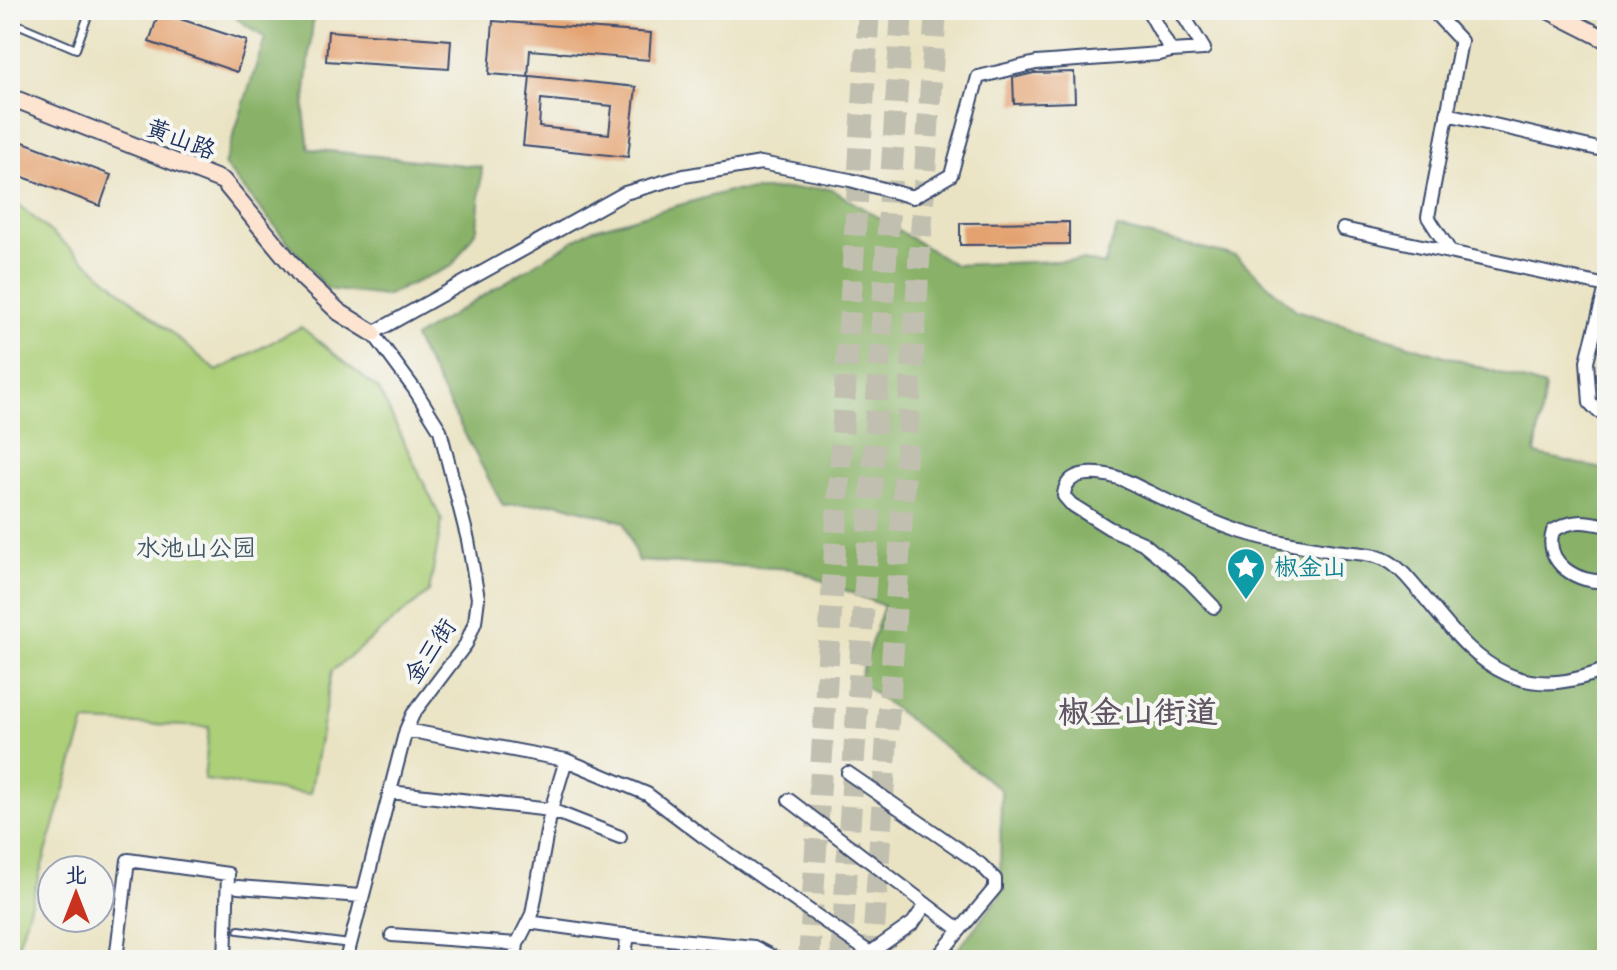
<svg xmlns="http://www.w3.org/2000/svg" width="1617" height="970" font-family="'Shantell Sans','LXGW WenKai TC',sans-serif">
<rect width="100%" height="100%" fill="#f6f6f2"/>
<filter id="ink" filterUnits="userSpaceOnUse"><feTurbulence type="fractalNoise" baseFrequency=".0125" numOctaves="2"/><feDisplacementMap in="SourceGraphic" scale="16" xChannelSelector="R" yChannelSelector="G"/><feConvolveMatrix kernelMatrix="1 2 1 2 8 2 1 2 1" color-interpolation-filters="sRGB"/></filter>
<filter id="wash" filterUnits="userSpaceOnUse"><feTurbulence type="fractalNoise" baseFrequency=".006" numOctaves="4" result="noise"/><feDisplacementMap in="SourceGraphic" scale="32" xChannelSelector="R" yChannelSelector="G"/><feGaussianBlur stdDeviation="1.8" result="paint"/><feColorMatrix in="noise" values="0 0 0 0 0 0 0 0 0 0 0 0 0 0 0 0 0 1.4 0 .05"/><feComposite in="paint" operator="in"/></filter>
<g filter="url(#wash)">
<rect width="100%" height="100%" fill="#eae3c3"/>
<path fill="#accf78" stroke="#647f6b" stroke-width="2" d="M10,198L217,371L301,327L379,390L442,521L429,592L332,671L310,794L204,780L209,727L85,722L15,956L16,960H10Z"/>
<path fill="#89b268" stroke="#527063" stroke-width="2" d="M235,10H314L304,111L309,149L482,167L477,229L452,266L385,296L327,289L224,165L265,38L236,18Z
M830,188L955,265L1083,260L1104,265L1117,228L1236,256L1296,310L1545,387L1535,454L1607,470V960H949L1000,896L1001,790L858,681L884,606L794,569L638,561L624,522L558,503L503,506L414,338L591,230L729,191Z"/>
<g id="blocks">
<path fill="#e4a270" fill-rule="evenodd" d="M159,12L247,41L237,72L149,42Z
M493,21L651,33L649,60L530,50L528,77L489,74Z
M328,31L451,40L449,69L326,61Z
M1074,72L1075,102L1014,104L1013,78L1034,73Z
M530,76L636,87L628,157L523,146ZM541,99L612,106L609,134L539,127Z
M10,137L111,175L100,206L10,172Z
M1069,222V244L960,245V223Z"/>
</g>
</g>
<g filter="url(#ink)">
<use href="#blocks" fill-opacity="0" stroke="#3a4a6d" stroke-width="2"/>
<g fill="none" stroke-linecap="round" stroke-linejoin="round">
<path stroke="#c1bfaf" stroke-width="22" stroke-dasharray="22 11" stroke-linecap="butt" d="M809,960L869,10
M841,960L902,10
M872,960L936,10"/>
<g stroke="#3a4a6d" stroke-width="10">
<path id="lane" d="M10,21L76,49L90,10
M239,930L350,944"/>
</g>
<g stroke="#3a4a6d" stroke-width="16">
<path id="street" d="M1432,10L1461,41L1428,217L1450,251
M1171,51L1204,49L1180,10
M1447,114L1607,151
M1343,229L1607,286
M1607,283L1587,361L1590,403L1598,411L1607,413
M1607,526C1584,521 1573,519 1553,531C1543,563 1578,584 1607,581
M1214,607L1189,581L1143,543L1109,528L1071,504L1064,496C1065,476 1081,473 1098,474C1118,475 1132,484 1149,492C1178,506 1208,521 1239,531C1270,541 1302,546 1334,551C1351,553 1373,553 1388,561C1401,568 1410,581 1419,591C1445,621 1469,657 1507,674C1541,689 1574,682 1607,669
M406,730L566,760L647,794L704,837L870,953
M848,773L980,864L995,879V888L935,960
M390,792L551,810L620,837
M789,800L960,930
M238,887L361,896
M528,922L614,934L754,947L779,960
M392,935L517,944
M116,960L128,860L228,874L225,960
M346,960L406,730L413,714L466,644L475,622L478,598L468,540L440,430L415,390L373,333L625,193L684,176L761,163L850,180L913,197L951,175L978,77L1036,63L1159,54L1171,51L1148,10
M515,960L517,944L532,914L551,810L566,760
M624,960L628,935
M860,960L913,923L926,904"/>
</g>
<g stroke="#3a4a6d" stroke-width="20">
<path id="secondary" d="M1548,10L1607,40
M10,97L223,181L303,278L339,312L373,333"/>
</g>
<use href="#lane" stroke="#fff" stroke-width="6"/>
<use href="#street" stroke="#fff" stroke-width="12"/>
<use href="#secondary" stroke="#fde4d1" stroke-width="16"/>
</g>
</g>
<defs>
<g id="sight-pin" transform="scale(2)"><path d="M0 17L-7.5 6A9.5 9.5 0 1 1 7.5 6Z" fill="#0f9aa8" stroke="#f6f6f2"/><path d="M0-6L1.8-2.2L6-1.7L2.9 1.2L3.7 5.4L0 3.3L-3.7 5.4L-2.9 1.2L-6-1.7L-1.8-2.2Z" fill="#fff"/></g>
</defs>
<g fill-rule="evenodd">
<use href="#sight-pin" x="1246" y="567"/>
</g>
<g text-anchor="middle" dominant-baseline="central" stroke-width="8" stroke-linejoin="round" paint-order="stroke">
<g font-size="24" fill="#1b2f5e" stroke="#f6f6f2">
<text transform="translate(181 139) rotate(21)">黄山路</text>
<text transform="translate(430 651) rotate(-56)">金三街</text>
</g>
<g font-size="24" fill="#3f5764" stroke="#f6f6f2">
<text x="196" y="548">水池山公园</text>
</g>
<g font-size="24" fill="#0d838f" stroke="#f6f6f2" text-anchor="start">
<text x="1274" y="567">椒金山</text>
</g>
<g font-size="32" font-weight="bold" fill="#615764" stroke="#f6f6f2">
<text x="1138" y="711">椒金山街道</text>
</g>
</g>
<rect width="1617" height="970" fill="none" stroke="#f6f6f2" stroke-width="40"/>
<g transform="translate(76 894)"><circle r="38" fill="#f6f6f2" stroke="#9ea6b7" stroke-width="2"/>
<path d="M0-6L14 30L0 20L-14 30Z" fill="#c8321e"/>
<text y="-12" font-size="22" font-weight="bold" text-anchor="middle" fill="#1b2f5e">北</text>
</g>
</svg>
